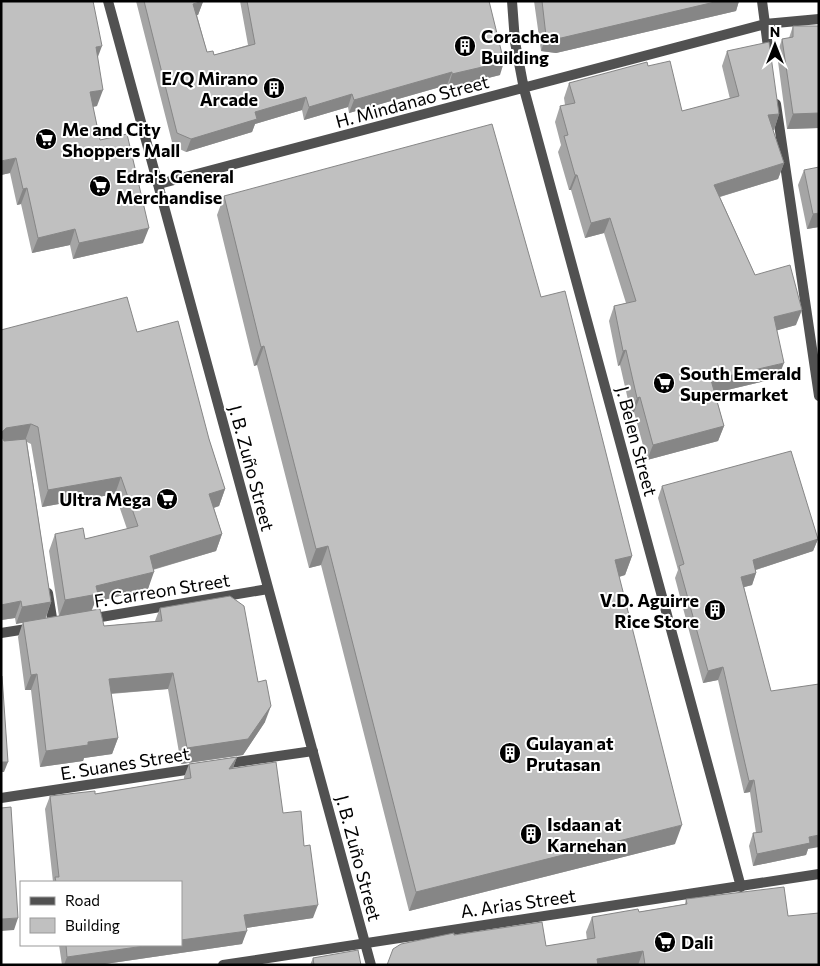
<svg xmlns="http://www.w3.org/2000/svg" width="820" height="966" font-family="Commissioner,sans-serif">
<rect width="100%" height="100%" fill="#fff"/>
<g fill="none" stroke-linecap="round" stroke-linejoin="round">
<path stroke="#515151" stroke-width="10" d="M48,593L53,624"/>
<path stroke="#515151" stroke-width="10" d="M108,1L371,965
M512,1L515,42L524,89L741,887
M762,1L769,55
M776,104L819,396
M159,184L765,24L819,19
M89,619L268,589
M1,633L33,628
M223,764L313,751
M1,798L199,768
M223,965L819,874"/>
</g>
<path fill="#a5a5a5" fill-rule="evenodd" d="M136,1H203L198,15H197L207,52L214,55L248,45L240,1H489L500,75L448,88L447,85L349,113L348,107L304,120L302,110L255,124L252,132L186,152L173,146Z
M534,1H739L736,11L556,53L541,51Z
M793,26H819V128L787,129L777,54L782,39L789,38Z
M727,51L779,114L774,130H773L784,163L778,179L720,197L755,275L796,325L777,330L778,378L715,393L724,426L718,441L647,460L634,412L631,413L620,365L618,366L609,321L614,306L626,303L604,233L585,238L571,190H569L558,152L561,145L555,122L560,106L565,105L564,98L569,83L648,66L682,111L730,99L722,66Z
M97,58V106L93,107L100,140L143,243L73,259L70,245L32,253L21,204L17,205L10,173L1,175Z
M804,170L819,227L807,229L798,185Z
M224,196L541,297L632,556L625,575L619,577L675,844L409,911L321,565L309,568L257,365L254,366L217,215Z
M1,330L137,332L209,439L225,489L219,506L214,508L222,534L216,551L153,570L148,589L95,602L92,610L104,626L155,621L160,608L265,722L243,755L181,764L168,689L111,694L118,738L112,754L84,758L83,761L40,767L31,690H25L18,637L23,622L16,624L15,618L1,620ZM27,442L31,444L42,507L115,494L127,529L85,539L55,534L49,551L59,616L46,618L51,602Z
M662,486L818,539L813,551L756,570V573L752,585L744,587L808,849L806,855L753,866L749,846L753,833H756L750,792L744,793L718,680L703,683L675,578L678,570L658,498Z
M237,757L233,768L283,813L313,918L246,928L242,944L98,965H62L59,945H181V882H53L45,809L50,796L95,794L184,779V777L189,764Z
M686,899L788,916L819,965H387L454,935L546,946L587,940L586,932L592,917L639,912L685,904Z
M313,958L361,965H310Z"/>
<path fill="#868686" d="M719,1H739L736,11L556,53L541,51L546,36Z
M203,2L198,15L189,17L193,4Z
M102,46L96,62V47Z
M504,62L500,75L448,88L452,74Z
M452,72L447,85L349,113L354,100Z
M103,90L97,106L84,108L90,92Z
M352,94L348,107L304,120L309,107Z
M306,97L302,110L255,124L252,132L186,152L191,139L255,112Z
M819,113V128L787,129L793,114Z
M779,114L774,130H762L768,115Z
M16,158L10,173L1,175V161Z
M784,163L778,179L709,200L714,185Z
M575,175H577L571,190H569Z
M27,188L21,204L17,205L23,189Z
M819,213V227L807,229L813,214Z
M610,218L604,233L585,238L591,223Z
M149,228L143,243L73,259L79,243Z
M75,229L70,245L32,253L38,238Z
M802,310L796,325L768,333L774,317Z
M264,346L257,365L254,366L261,347Z
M626,350L620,365L618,366L623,351Z
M784,363L778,378L706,395L711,380Z
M640,397L634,412L631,413L637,398Z
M31,424L25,441L1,445V433L6,428Z
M724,426L718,441L647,460L653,445Z
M121,477L115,494L42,507L48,490Z
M225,489L219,506L203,511L209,494Z
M222,534L216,551L144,572L150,556Z
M818,539L813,551L749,572L753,560Z
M328,546L321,565L309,568L316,549Z
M632,556L625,575L608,580L615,560Z
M154,572L148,589L95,602L91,611L59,616L65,600L96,586Z
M756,573L752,585L737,589L741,577Z
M21,601L15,618L1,620V605Z
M51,602L45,619L16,624L22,607Z
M723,667L718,680L703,683L708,671Z
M173,673L168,689L103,694L109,679Z
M37,674L31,690H25L31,675Z
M271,706L265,722L243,755L181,764L187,748Z
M118,738L112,754L84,758L83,761L40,767L46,751L88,742Z
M237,757L232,770L229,769Z
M1,762H8L4,772H1Z
M754,780L750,792L744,793L749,781Z
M682,825L675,844L409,911L416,892Z
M819,835V847L808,849L806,855L753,866L757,854L809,837Z
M318,905L313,918L239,929L244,915Z
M18,918L14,930L1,931V919Z
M247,931L242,944L98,965H64L67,957L151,945H181V940Z
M643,951L638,965H595L597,959Z"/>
<path fill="#c0c0c0" stroke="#868686" d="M1,1H93L102,46L96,47L103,90L90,92L100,140L127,134L149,228L79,243L75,229L38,238L27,188L23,189L16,158L1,161Z
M144,1H203L193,4L207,52L213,51L214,55L255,44L247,1H489L504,62L452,74V72L354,100L352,94L309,107L306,97L255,112L257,119L191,139L177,133Z
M542,1H719L561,38L546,36Z
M793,26H819V113L793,114L782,39L793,37Z
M769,42L779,114L768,115L784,163L714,185L755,275L790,265L802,310L774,317L784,363L711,380L724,426L653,445L640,397L637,398L626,350L623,351L614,306L636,301L610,218L591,223L577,175H575L564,136L568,135L560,106L575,103L569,83L647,62L648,66L670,61L682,111L739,96L727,51Z
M492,124L541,297L565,291L632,556L615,560L682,825L416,892L328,546L316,549L264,346L261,347L224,196Z
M819,167V213L813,214L804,170Z
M127,297L137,332L178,321L209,439L225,489L209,494L222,534L150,556L154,572L96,586L98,594L65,600L55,534L83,528L85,539L138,526L121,477L48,490L38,427L31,424L6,428L1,433V330Z
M1,435L4,441L26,439L51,602L22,607L21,601L1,605Z
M791,451L818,539L753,560L756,573L741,577L771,691L819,684V835L809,837L810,843L757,854L753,833L762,832L754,780L749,781L723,667L708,671L679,566L684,564L662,486Z
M230,596L244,606L258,682L266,680L271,706L248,739L187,748L173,673L109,679L118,738L88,742V745L46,751L37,674L31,675L23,622L100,609L104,626L162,621L160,608Z
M1,676H2L8,762H1Z
M237,757L229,769L276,762L283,813L301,811L304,846L310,845L318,905L244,915L247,931L181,940V882H56L55,877H59L50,796L95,791V794L191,778L189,764Z
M11,807L18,918L1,919V808Z
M784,887L788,916L819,913V965H645L643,951L597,959L598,965H387L393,949L401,944L454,933V935L542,922L546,946L595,938L592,917L638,909L639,912L687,904L686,899Z
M66,945H151L67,957Z
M358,950L361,965H314L313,958Z"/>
<defs>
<g id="building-disc" transform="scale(1.125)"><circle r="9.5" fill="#000" stroke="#fff"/><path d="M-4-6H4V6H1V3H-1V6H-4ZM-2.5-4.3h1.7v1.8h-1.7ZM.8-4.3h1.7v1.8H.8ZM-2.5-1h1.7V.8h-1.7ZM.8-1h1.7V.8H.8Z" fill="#fff"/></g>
<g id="supermarket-disc" transform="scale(1.125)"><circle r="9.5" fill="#000" stroke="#fff"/><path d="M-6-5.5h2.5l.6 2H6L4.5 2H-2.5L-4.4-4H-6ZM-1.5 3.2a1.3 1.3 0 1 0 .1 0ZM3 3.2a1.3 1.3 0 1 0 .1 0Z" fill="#fff"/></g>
</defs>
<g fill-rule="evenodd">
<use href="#building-disc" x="465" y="46"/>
<use href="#building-disc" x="274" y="88"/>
<use href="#supermarket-disc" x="46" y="139"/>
<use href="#supermarket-disc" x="100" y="186"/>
<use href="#supermarket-disc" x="664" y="383"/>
<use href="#supermarket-disc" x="167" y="499"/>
<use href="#building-disc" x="715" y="610"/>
<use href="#building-disc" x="510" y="753"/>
<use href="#building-disc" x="531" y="834"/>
<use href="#supermarket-disc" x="665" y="942"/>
</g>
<g text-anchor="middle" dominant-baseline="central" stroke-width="4" stroke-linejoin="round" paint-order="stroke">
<g font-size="18" font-weight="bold" fill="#000" stroke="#fff" text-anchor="start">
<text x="481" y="36">Corachea<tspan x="481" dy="21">Building</tspan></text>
<text x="258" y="78" text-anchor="end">E/Q Mirano<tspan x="258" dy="21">Arcade</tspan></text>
<text x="62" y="129">Me and City<tspan x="62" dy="21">Shoppers Mall</tspan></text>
<text x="116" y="176">Edra's General<tspan x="116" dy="21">Merchandise</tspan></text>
<text x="680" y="373">South Emerald<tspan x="680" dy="21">Supermarket</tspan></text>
<text x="151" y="499" text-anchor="end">Ultra Mega</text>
<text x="699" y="600" text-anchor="end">V.D. Aguirre<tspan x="699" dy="21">Rice Store</tspan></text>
<text x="526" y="743">Gulayan at<tspan x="526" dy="21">Prutasan</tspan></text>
<text x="547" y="824">Isdaan at<tspan x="547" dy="21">Karnehan</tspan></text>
<text x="681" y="942">Dali</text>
</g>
<g font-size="18" fill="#000" stroke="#fff">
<text transform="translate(412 101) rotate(-15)">H. Mindanao Street</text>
<text transform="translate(637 441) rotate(75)">J. Belen Street</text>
<text transform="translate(252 468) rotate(75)">J. B. Zuño Street</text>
<text transform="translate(162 590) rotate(-9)">F. Carreon Street</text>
<text transform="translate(125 763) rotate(-9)">E. Suanes Street</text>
<text transform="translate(359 858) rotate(75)">J. B. Zuño Street</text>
<text transform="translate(518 903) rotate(-8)">A. Arias Street</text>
</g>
</g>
<rect width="820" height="966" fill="none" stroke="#000000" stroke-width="5"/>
<rect x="20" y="881" width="162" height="65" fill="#ffffff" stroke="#999999"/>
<rect x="30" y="897" width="25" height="8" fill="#515151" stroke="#999999"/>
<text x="65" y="906" font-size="15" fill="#000000">Road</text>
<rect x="30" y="918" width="25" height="15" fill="#c0c0c0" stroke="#999999"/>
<text x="65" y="931" font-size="15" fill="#000000">Building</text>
<g transform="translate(775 45)" stroke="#ffffff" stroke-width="4" paint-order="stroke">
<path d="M0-4L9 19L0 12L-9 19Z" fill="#000000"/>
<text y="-8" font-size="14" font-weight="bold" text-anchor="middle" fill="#000000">N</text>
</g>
</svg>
